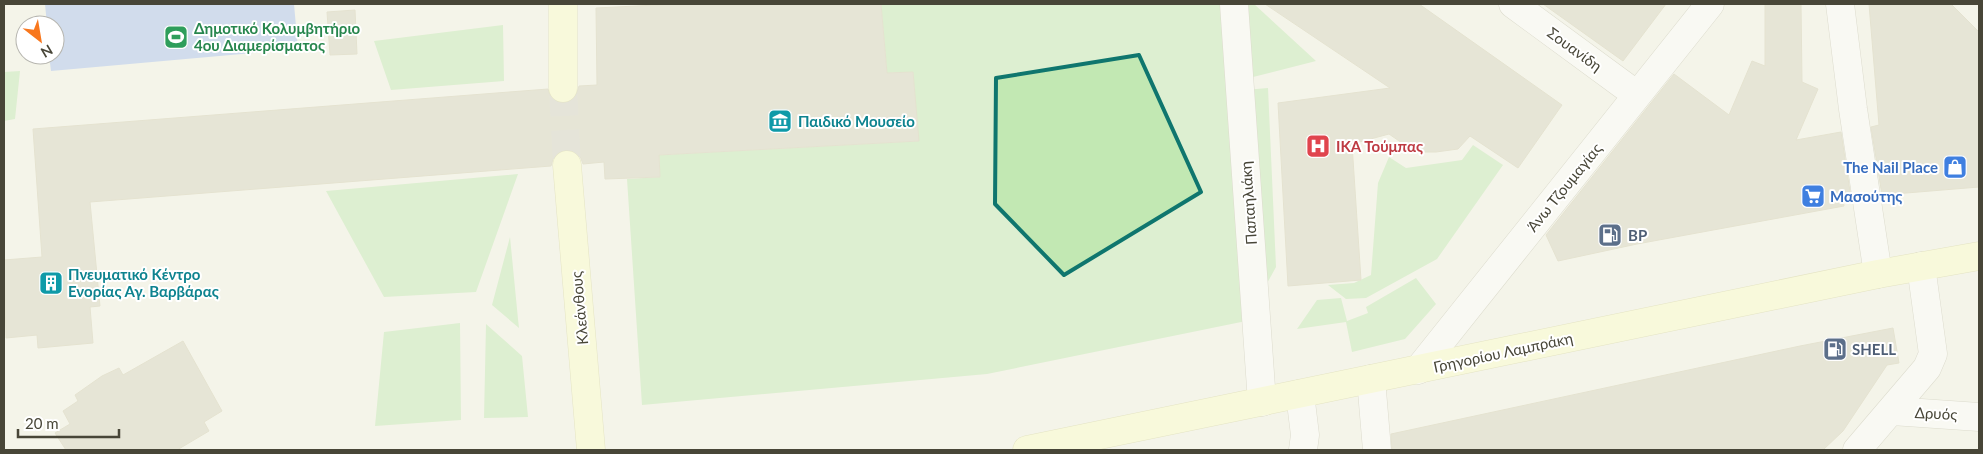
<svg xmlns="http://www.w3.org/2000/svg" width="1983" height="454" font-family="Lato,sans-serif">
<rect width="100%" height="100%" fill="#f4f4e9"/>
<path fill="#c2e8b3" d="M881,4H1229L1251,320L987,374L642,405L627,179L660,177L659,155L918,141L913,72L887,73Z
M1239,4H1254L1316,61L1245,79Z
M503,25L504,81L391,90L374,41Z
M20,71L15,119L4,121V72Z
M1268,88L1276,267L1259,298L1245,90Z
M1473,145L1503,165L1437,259L1366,298L1346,299L1328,285L1354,283L1371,275L1378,183L1389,157L1406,168L1462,160Z
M518,174L476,292L384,297L326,191Z
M510,237L518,319L519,328L492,305Z
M1416,278L1436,304L1405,339L1352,352L1346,322L1297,329L1317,300L1341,298L1347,321L1368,313L1366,307Z
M460,323L461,420L375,426L384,332Z
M486,324L522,356L528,417L484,418Z"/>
<path fill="#a7bff0" d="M45,4H294L298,49L51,71L49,55H55V25H47Z"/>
<path fill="#d6d3bf" stroke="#d1cdb2" d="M676,4H881L887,73L913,72L919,141L659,155L660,177L605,179L604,162L583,164L580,156L573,151L566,149L558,152L553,159L551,166L90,202L100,306L90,307L93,343L38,348L37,335L6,338L4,260L42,257L33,129L548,89L550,96L555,101L563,104L570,102L576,96L579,86L597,85L596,8Z
M1265,4H1419L1562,105L1518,168L1470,136L1458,149L1436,152H1415L1389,134L1352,144L1361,280L1288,286L1278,103L1390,88Z
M1543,4H1666L1623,61Z
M1765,4H1801L1802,82L1818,89L1796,140L1841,132L1851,198H1843L1844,206L1637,244L1558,261L1546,235L1674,74L1729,115L1752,61L1765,66Z
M1869,4H1951L1979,32V187L1882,195L1871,127L1879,125Z
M355,10L357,54L330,55L327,12Z
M1893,328L1899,363L1887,365L1843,431L1823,450H1392L1391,434L1800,346Z
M183,341L222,411L204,422L209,431L177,450H66L55,433L70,424L63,411L78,401L75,395L102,376L119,368L123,375Z"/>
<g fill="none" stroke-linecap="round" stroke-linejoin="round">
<path stroke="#d2d1c6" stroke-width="28" stroke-dasharray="28 14" stroke-linecap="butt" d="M563,88L567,165"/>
<g stroke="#c0beac" stroke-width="29">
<path id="pedestrian" d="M1234,4L1262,402
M1840,4L1853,109L1878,274"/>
</g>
<g stroke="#c0beac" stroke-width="29">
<path id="minor" d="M1513,4L1637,95
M1418,370L1710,4
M1371,379L1377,450
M1300,394L1305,435L1303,450
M1892,411L1979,417
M1857,450L1927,368L1933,354L1921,266"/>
</g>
<g stroke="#d1d197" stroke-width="29">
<path id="secondary" d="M563,88V4
M567,165L591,450
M1027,450L1878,274L1979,256"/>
</g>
<use href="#pedestrian" stroke="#fff" stroke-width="28"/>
<use href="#minor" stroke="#fff" stroke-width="28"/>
<use href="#secondary" stroke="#fdfeca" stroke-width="28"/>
</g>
<path d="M0 0H1983V454H0ZM1139,55L1201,192L1064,275L995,204L996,78Z" fill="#f4f4e9" fill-opacity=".55" fill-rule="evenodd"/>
<path fill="none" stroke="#0f766e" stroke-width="4" stroke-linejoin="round" d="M1139,55L1201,192L1064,275L995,204L996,78Z"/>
<defs>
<g id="stadium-square" transform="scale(1.25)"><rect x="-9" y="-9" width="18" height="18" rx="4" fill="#2e9e5b" stroke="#fff"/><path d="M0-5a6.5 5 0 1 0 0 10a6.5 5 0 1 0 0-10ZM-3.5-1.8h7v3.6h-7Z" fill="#fff"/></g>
<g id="museum-square" transform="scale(1.25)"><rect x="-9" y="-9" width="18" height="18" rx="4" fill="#0f9aa8" stroke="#fff"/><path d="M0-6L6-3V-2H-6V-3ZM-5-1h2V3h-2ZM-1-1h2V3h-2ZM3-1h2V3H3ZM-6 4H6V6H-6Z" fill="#fff"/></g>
<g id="hospital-square" transform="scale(1.25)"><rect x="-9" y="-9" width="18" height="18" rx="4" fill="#e0444e" stroke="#fff"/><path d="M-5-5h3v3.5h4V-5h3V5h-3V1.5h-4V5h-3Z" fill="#fff"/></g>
<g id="shop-square" transform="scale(1.25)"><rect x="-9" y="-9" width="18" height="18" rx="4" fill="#3f7fe0" stroke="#fff"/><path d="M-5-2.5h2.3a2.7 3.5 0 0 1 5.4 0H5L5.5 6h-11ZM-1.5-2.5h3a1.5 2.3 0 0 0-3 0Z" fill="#fff"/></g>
<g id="supermarket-square" transform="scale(1.25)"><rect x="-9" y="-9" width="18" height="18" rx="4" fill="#3f7fe0" stroke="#fff"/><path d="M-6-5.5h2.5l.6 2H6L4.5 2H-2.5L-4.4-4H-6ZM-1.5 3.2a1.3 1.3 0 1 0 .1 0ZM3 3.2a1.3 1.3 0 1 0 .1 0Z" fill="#fff"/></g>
<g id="fuel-square" transform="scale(1.25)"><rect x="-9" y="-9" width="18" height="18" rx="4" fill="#5c6f8a" stroke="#fff"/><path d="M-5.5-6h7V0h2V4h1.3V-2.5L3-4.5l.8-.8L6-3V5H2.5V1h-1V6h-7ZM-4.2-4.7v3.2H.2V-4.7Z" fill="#fff"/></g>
<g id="building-square" transform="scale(1.25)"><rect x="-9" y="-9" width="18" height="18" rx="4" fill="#0f9aa8" stroke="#fff"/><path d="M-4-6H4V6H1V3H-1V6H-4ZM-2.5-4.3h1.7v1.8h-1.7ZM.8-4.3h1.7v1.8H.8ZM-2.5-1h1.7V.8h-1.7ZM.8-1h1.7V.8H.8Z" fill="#fff"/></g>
</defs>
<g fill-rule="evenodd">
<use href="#stadium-square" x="176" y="37"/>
<use href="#museum-square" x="780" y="121"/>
<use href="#hospital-square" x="1318" y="146"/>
<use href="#shop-square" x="1955" y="167"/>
<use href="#supermarket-square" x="1813" y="196"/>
<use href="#fuel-square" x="1610" y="235"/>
<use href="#building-square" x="51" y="283"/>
<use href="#fuel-square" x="1835" y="349"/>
</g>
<g text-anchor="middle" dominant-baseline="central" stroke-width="4" stroke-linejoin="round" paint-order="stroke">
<g font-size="15" font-weight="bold" fill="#27864d" stroke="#fff" text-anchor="start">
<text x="194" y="28">Δημοτικό Κολυμβητήριο<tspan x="194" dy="17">4ου Διαμερίσματος</tspan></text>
</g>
<g font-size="15" fill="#484638" stroke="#fff">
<text transform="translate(1575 49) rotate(36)">Σουανίδη</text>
<text transform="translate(1564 187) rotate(-51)">Άνω Τζουμαγίας</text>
<text transform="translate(1248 203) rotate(-94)">Παπαηλιάκη</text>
<text transform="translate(579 308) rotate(-95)">Κλεάνθους</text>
<text transform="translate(1503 352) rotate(-12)">Γρηγορίου Λαμπράκη</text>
<text transform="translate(1936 413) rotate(3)">Δρυός</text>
</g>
<g font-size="15" font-weight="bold" fill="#0d838f" stroke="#fff" text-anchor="start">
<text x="798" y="121">Παιδικό Μουσείο</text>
<text x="68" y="274">Πνευματικό Κέντρο<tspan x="68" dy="17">Ενορίας Αγ. Βαρβάρας</tspan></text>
</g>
<g font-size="15" font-weight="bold" fill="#be3a42" stroke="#fff" text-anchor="start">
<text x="1336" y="146">ΙΚΑ Τούμπας</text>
</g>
<g font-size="15" font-weight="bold" fill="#366cbe" stroke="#fff" text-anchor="end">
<text x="1938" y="167">The Nail Place</text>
<text x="1830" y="196" text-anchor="start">Μασούτης</text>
</g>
<g font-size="15" font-weight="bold" fill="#4e5e75" stroke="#fff" text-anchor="start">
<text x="1628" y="235">BP</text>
<text x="1852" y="349">SHELL</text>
</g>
</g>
<rect width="1983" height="454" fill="none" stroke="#484638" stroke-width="10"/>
<g transform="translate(40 40) rotate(149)"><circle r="24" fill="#ffffff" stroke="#b6b5af"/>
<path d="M0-4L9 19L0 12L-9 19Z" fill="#f8771d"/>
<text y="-8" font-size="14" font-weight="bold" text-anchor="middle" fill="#484638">N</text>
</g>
<path d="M18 429v8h101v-8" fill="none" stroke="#484638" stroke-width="2.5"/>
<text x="25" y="429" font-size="15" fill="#484638" stroke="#ffffff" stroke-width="4" paint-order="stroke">20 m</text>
</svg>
